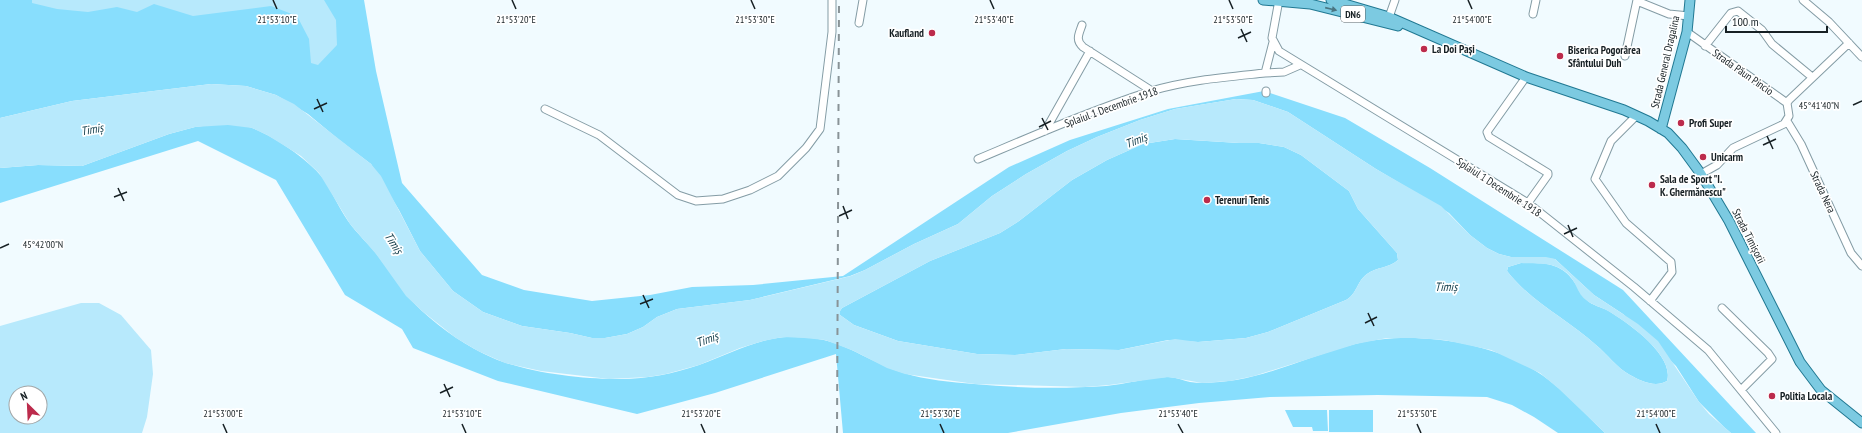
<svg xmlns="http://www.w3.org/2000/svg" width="1862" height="433" font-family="'PT Sans Narrow',sans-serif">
<rect width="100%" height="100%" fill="#f1fbff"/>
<path fill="#88defd" d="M0,0H364L376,71L402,183L482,275L524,290L592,301L650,295L692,287L753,285L843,276L1009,167L1070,140L1168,109L1264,91L1345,118L1430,168L1623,290L1756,433H1731L1724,427L1699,402L1676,366L1623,314L1594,295L1555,259L1511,257L1499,254L1487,248L1470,235L1449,213L1430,201L1376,169L1288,112L1253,100L1236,99L1175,109L1140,120L1097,137L1067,151L1026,174L992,196L958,224L914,244L865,270L850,276L750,300L677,309L657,317L643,327L627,334L605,338H592L570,333L522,326L483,312L453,291L420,251L399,210L371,164L338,139L308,114L276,95L246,86L211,84L72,101L0,118Z
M211,125C221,125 232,124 242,125C265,129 312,161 325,181C333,194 339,208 348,221C357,234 369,244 378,256C393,275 404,295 422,311C442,329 467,347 493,358C525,372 579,379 615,379C643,380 672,374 699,365C728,355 755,339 787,337C797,337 808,337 818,339C849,344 875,365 904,373C926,380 951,382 974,384C1017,388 1062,389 1106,386C1126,384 1146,378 1167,377C1175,377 1182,380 1190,382C1204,384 1222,382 1236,380C1277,373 1315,354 1355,344C1412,330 1493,341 1542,375C1565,391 1584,413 1605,433H1558L1534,417L1512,405L1487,397L1378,395L1270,397L1199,403L1121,413L1008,433H843L836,354L715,393L637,414L498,381L413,348L402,329L345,295L276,180L198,141L0,203V168L38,165L82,166L169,134L195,127Z
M1175,139L1239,143H1259L1284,147L1301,155L1349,191L1358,209L1397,253L1398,260C1390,268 1376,267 1367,274C1356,282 1358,293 1346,300L1268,332L1246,338L1198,342L1168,340L1119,350L1066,349L1015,355L977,354L898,341L854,325L840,315V311L842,308L930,261L1000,233L1019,221L1072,180L1107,160L1143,144Z
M1521,263C1532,263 1547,262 1557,267C1573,274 1577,289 1588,301C1592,305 1601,307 1607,310C1627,322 1675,355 1667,381C1655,388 1641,381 1630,375C1617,368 1607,354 1596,345C1567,319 1531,302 1507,271L1508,267Z
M1285,410H1327L1328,431H1313L1312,427H1293Z
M1329,410H1373V432H1329Z"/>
<path fill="#b7e9fc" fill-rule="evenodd" d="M32,0H324L336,20L337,45L318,65L311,63L309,39L297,16L271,6L193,16L154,4L137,12L117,7L88,12L57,9L32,3Z
M211,84L246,86L276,95L294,104L371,164L381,176L420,251L453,291L483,312L522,326L570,333L592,338H605L627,334L643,327L657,317L677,309L750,300L851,276L865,270L914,244L958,224L992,196L1026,174L1067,151L1097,137L1140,120L1175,109L1236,99L1253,100L1288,112L1376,169L1441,206L1470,235L1487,248L1499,254L1511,257H1546L1555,259L1594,295L1638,324L1658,341L1699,402L1709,414L1731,433H1605L1559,389L1540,373L1491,350L1444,340L1414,338H1387L1356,344L1254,376L1230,381L1202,383L1169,377L1109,385L1085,387L975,384L905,374L887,368L854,351L825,340L804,338L783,337L763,341L740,348L699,365L666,374L648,377L609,379L541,371L505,363L478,351L456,338L422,311L406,296L376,254L350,224L319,173L301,156L267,135L252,128L228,125L195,127L169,134L82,166L38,165L0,168V118L72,101ZM1175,139L1239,143H1259L1284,147L1301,155L1349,191L1358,209L1397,253L1398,260C1390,268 1376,267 1367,274C1356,282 1358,293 1346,300L1268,332L1246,338L1198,342L1175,339L1119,350L1066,349L1015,355L977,354L898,341L854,325L840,315V311L842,308L930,261L1000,233L1019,221L1072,180L1107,160L1143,144ZM1521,263C1532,264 1546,262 1557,267C1578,276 1574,291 1586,300C1592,305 1601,307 1608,311C1627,322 1675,355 1667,381C1655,388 1641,381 1630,375C1617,368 1607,354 1596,345C1567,319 1531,302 1507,271L1508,267Z
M81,303H99L121,315L151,350L153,374L147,417L142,433H0V326ZM16,393H40V417H16Z"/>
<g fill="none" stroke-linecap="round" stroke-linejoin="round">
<g stroke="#849ca5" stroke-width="9">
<path id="minor" d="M1279,0L1272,38L1279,51L1528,203L1634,287L1708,350L1776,433
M1803,0L1829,22L1862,57
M1637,1L1669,14L1689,16
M1533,14L1536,0
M1389,17L1395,0
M859,23L863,0
M1082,25C1079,34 1075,40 1083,47L1152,91
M1687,32L1787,103
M1705,46L1731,13L1738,11L1762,30L1772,44L1812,77
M1625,56L1637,0
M1265,73L1284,72L1300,65
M1526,77L1487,132L1489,137L1548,173V175L1528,203
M1266,93V91
M1787,103L1789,100L1849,43
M545,109L599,135L678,195L696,201L723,199L750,190L778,176L806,148L820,129L832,32V0
M1636,116L1611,141L1595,179L1626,223L1671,262L1672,272L1650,301
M1787,121L1801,144L1851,253L1862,266
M1045,131L1090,51
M978,159C1035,135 1092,110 1151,91C1188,80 1227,77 1265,73L1273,42
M1701,174L1717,165L1733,148L1784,124L1789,116L1787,103
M1722,308L1768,353L1772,359L1741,390"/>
</g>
<g stroke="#207892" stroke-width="11">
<path id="major" d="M1263,0L1310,4L1398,26
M1331,0L1389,17L1526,77L1624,110L1648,121L1668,133L1682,148L1701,174L1729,221L1800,362L1821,390L1862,423
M1661,129L1687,32L1690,0"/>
</g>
<use href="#minor" stroke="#fff" stroke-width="7"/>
<use href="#major" stroke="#7ccae1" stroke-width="9"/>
<path stroke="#899397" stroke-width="2" stroke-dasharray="7 7" stroke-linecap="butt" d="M837,433L839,0"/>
</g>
<defs><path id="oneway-solid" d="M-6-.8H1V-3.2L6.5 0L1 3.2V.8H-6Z"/></defs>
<use fill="#4a7582" href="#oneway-solid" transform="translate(1331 9) rotate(13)"/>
<path fill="none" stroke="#172024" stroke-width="1.5" d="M273,0L277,9M512,0L516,9M751,0L755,9M990,0L994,9M1229,0L1233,9M1468,0L1472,9M1241,29L1247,42M1238,38L1251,32M317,99L323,112M1853,105L1862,101M314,109L327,103M1042,118L1048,130M1039,127L1051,121M1767,136L1773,149M1763,145L1776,139M118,188L124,201M114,197L127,192M843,206L848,219M839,216L852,210M1568,225L1573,237M1564,234L1577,228M0,248L9,244M643,295L649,308M640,304L653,299M1368,313L1374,326M1365,323L1377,317M444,384L450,397M440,393L453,387M223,424L227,433M462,424L466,433M701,424L705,433M940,424L944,433M1178,424L1183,433M1417,424L1421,433M1656,424L1660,433"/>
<g fill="#bc2b4c" stroke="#fff" stroke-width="1.5">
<circle cx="932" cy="33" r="4"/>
<circle cx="1424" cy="49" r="4"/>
<circle cx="1560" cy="56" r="4"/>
<circle cx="1681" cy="123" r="4"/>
<circle cx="1703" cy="157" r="4"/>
<circle cx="1652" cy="185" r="4"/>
<circle cx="1207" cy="200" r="4"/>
<circle cx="1772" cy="396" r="4"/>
</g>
<g text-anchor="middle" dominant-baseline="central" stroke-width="3.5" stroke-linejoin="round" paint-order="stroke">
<rect fill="#fff" stroke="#5d6366" stroke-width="1" x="1341" y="6" width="24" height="16" rx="3"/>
<g font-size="10" font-weight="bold" fill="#172024">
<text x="1353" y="14">DN6</text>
</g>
<g font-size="11" font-weight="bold" fill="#172024" stroke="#fff" text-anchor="start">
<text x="924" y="33" text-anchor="end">Kaufland</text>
<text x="1432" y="49">La Doi Pași</text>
<text x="1568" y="50">Biserica Pogorârea<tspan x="1568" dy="13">Sfântului Duh</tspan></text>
<text x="1689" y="123">Profi Super</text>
<text x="1711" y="157">Unicarm</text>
<text x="1660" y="179">Sala de Sport "I.<tspan x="1660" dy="13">K. Ghermănescu"</tspan></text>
<text x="1215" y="200">Terenuri Tenis</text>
<text x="1780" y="396">Politia Locala</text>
</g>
<g font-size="11" fill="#172024" stroke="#fff">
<text transform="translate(1665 62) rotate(-77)">Strada General Dragalina</text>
<text transform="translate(1743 72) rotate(35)">Strada Păun Pincio</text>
<text transform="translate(1111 107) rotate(-20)">Splaiul 1 Decembrie 1918</text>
<text transform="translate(1499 187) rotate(33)">Splaiul 1 Decembrie 1918</text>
<text transform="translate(1823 192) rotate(65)">Strada Nera</text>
<text transform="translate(1749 236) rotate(63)">Strada Timișorii</text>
</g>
<g font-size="12" font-style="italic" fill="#113b48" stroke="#fff">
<text transform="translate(92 129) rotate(-10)">Timiș</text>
<text transform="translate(1136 140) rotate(-21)">Timiș</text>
<text transform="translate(394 243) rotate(57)">Timiș</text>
<text x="1446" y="286">Timiș</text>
<text transform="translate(707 339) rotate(-20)">Timiș</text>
</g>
</g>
<g font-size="10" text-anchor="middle" fill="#172024" stroke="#fff" stroke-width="3.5" stroke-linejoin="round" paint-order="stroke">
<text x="277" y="23">21°53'10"E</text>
<text x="516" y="23">21°53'20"E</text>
<text x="755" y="23">21°53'30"E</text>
<text x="994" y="23">21°53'40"E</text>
<text x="1233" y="23">21°53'50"E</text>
<text x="1472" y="23">21°54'00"E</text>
<text x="1819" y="109">45°41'40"N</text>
<text x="43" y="248">45°42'00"N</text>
<text x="223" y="417">21°53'00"E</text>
<text x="462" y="417">21°53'10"E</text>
<text x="701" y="417">21°53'20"E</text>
<text x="940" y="417">21°53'30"E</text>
<text x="1178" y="417">21°53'40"E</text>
<text x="1417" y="417">21°53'50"E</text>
<text x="1656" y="417">21°54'00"E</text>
</g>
<g transform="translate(28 405) rotate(336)"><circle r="19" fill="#ffffff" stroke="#a2a6a7"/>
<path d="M0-3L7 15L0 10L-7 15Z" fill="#bc2b4c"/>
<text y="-6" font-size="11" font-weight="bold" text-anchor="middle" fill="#172024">N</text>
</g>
<path d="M1726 26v6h101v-6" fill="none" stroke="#172024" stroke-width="2"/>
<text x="1732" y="26" font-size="12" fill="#172024" stroke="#ffffff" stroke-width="3" paint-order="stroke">100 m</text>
</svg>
